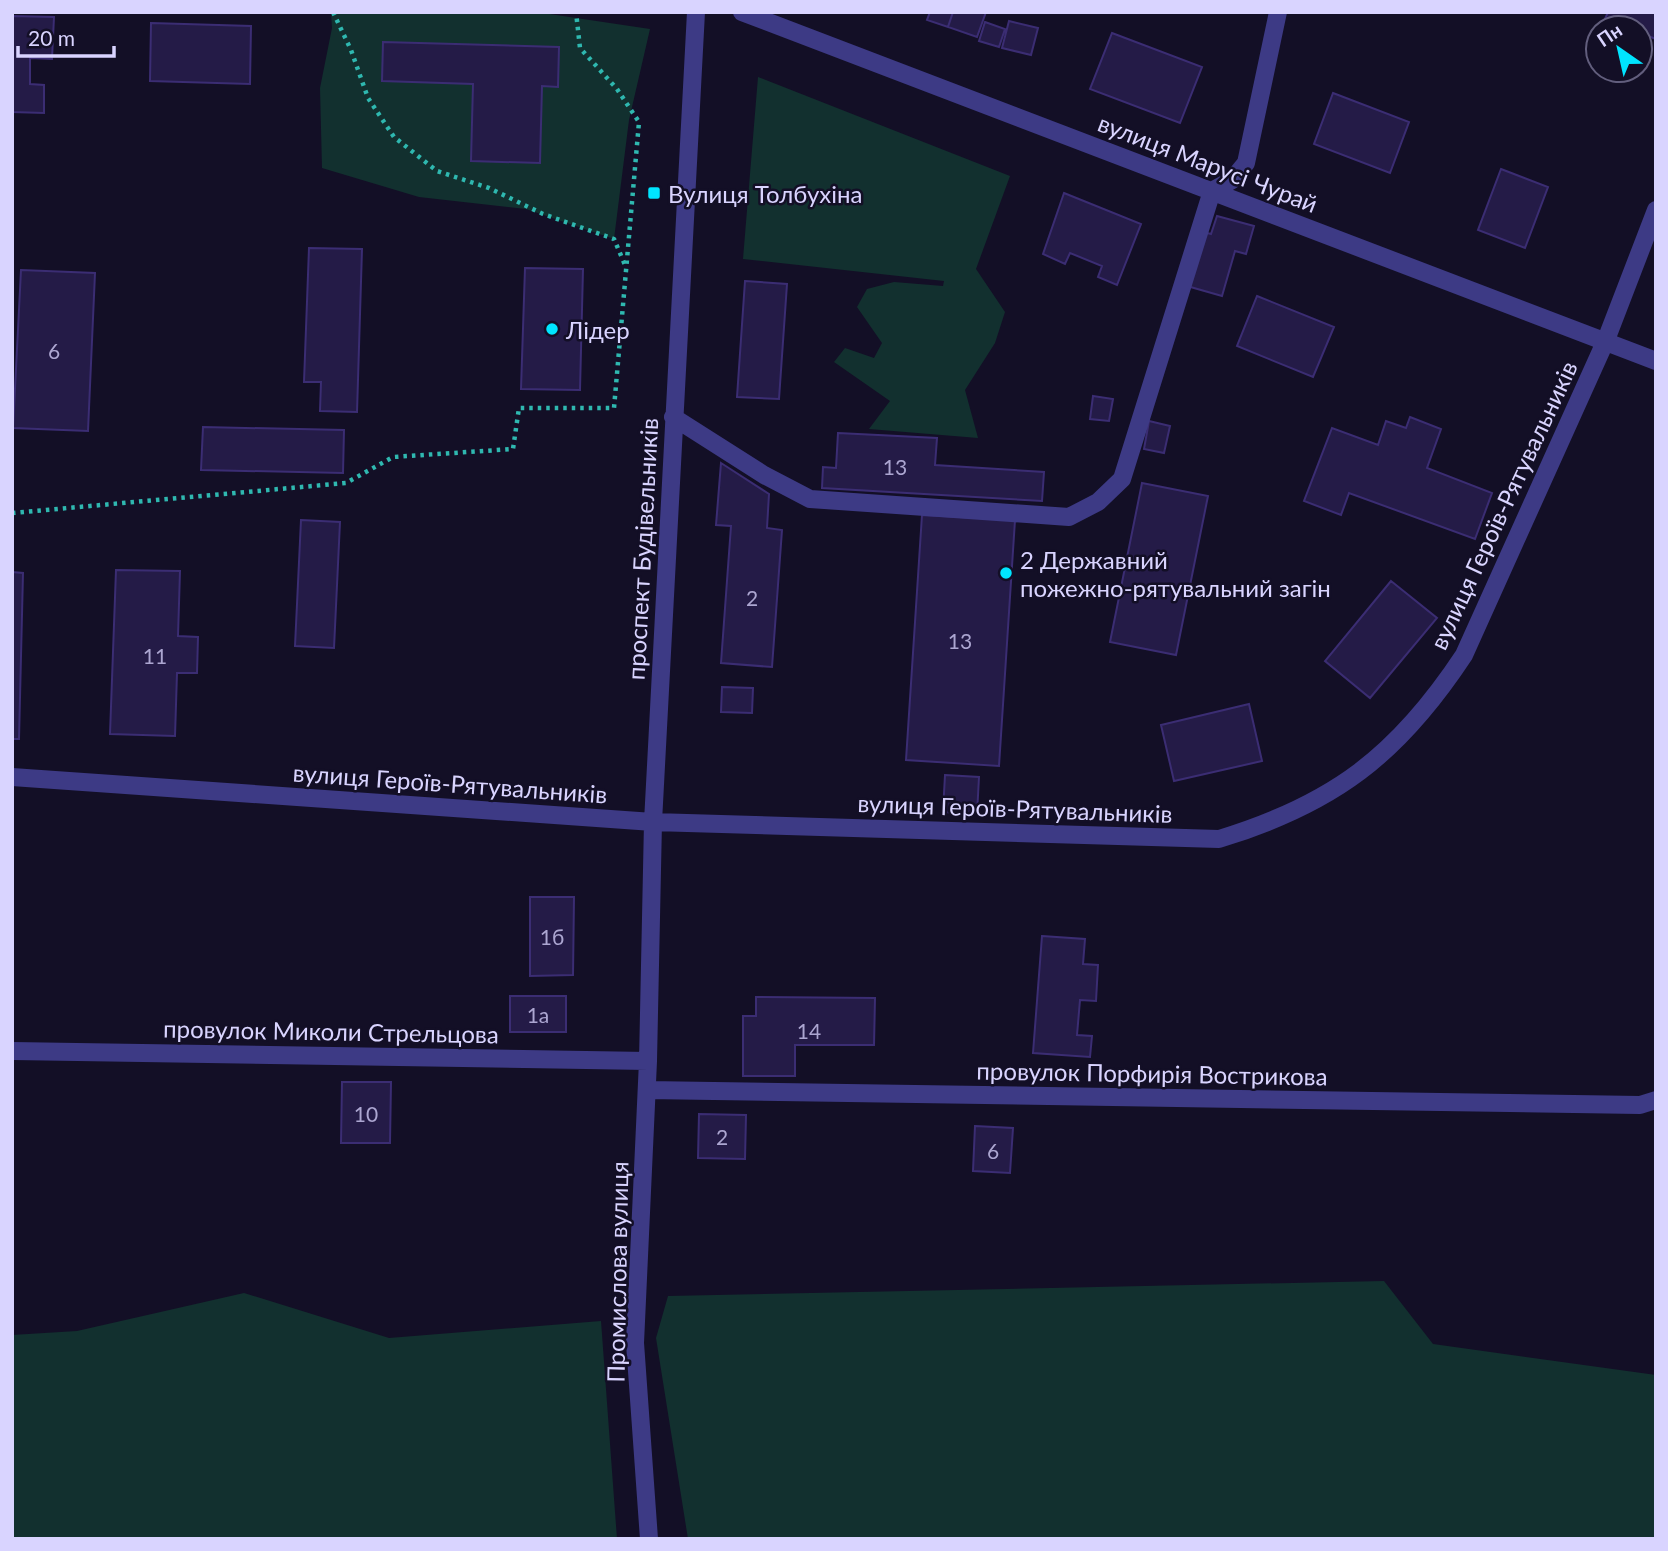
<svg xmlns="http://www.w3.org/2000/svg" width="1668" height="1551" font-family="Lato,sans-serif">
<rect width="100%" height="100%" fill="#130f26"/>
<path fill="#12302f" d="M331,12H536L650,29L629,120L614,239L526,209L419,197L322,168L320,88L332,28Z
M758,77L1010,176L976,269L1005,312L995,343L965,390L978,438L869,429L890,401L834,362L845,348L874,358L882,343L857,307L867,289L894,282L943,286L944,281L743,259Z
M1384,1281L1433,1344L1656,1375V1539H688L656,1338L668,1296Z
M244,1293L389,1338L601,1321L617,1539H12V1335L77,1331Z"/>
<path fill="#241b47" stroke="#3b2d73" stroke-width="2" d="M930,12H953L948,27L927,20Z
M953,12H986L977,37L948,27Z
M1608,12H1656V39L1640,33V28H1627L1605,19Z
M12,16L54,17L52,59L30,58V84L44,85V113L12,112Z
M1009,21L1038,28L1031,55L1002,48Z
M985,22L1005,29L999,47L979,41Z
M151,23L251,26L250,84L150,81Z
M1112,33L1202,67L1180,123L1090,89Z
M383,42L559,47L558,87L542,86L540,163L471,161L473,84L382,81Z
M1333,93L1409,122L1390,173L1314,144Z
M1501,169L1548,187L1525,248L1478,230Z
M1064,193L1141,224L1117,285L1098,277L1102,266L1070,253L1065,264L1043,254Z
M1217,216L1254,226L1246,254L1235,251L1222,296L1187,286L1203,232L1211,234Z
M309,248L362,249L357,412L320,411L321,382H304Z
M525,268L583,269L580,390L521,389Z
M21,270L95,273L88,431L13,428Z
M745,281L787,284L779,399L737,397Z
M1257,296L1334,327L1313,377L1237,346Z
M1093,396L1113,399L1109,421L1090,419Z
M1410,417L1441,429L1427,468L1492,493L1475,539L1349,493L1341,515L1304,501L1332,428L1378,445L1386,421L1406,428Z
M1149,421L1170,426L1164,453L1144,449Z
M203,427L344,430L343,473L201,470Z
M838,433L937,438L935,465L1044,472L1042,501L822,488L823,467L836,468Z
M721,463L769,494L767,528L782,530L772,667L721,663L731,526L716,525Z
M1142,483L1208,496L1176,655L1110,642Z
M922,515L1015,520L999,766L906,760Z
M301,520L340,522L334,648L295,646Z
M116,570L180,571L178,636L198,637L197,673H177L175,736L110,734Z
M12,572L23,573L19,739H12Z
M1391,581L1437,618L1370,698L1325,661Z
M722,687L753,688L752,713L721,712Z
M1249,704L1262,761L1174,781L1161,725Z
M945,775L979,777L977,814L943,812Z
M530,897H574L573,975L530,976Z
M1042,936L1085,939L1083,964L1098,965L1096,1001L1080,1000L1077,1035L1092,1036L1090,1057L1033,1053Z
M510,996H566V1032H510Z
M756,997L875,998L874,1045H795V1076H743V1016H756Z
M342,1082H391L390,1143H341Z
M699,1114L746,1115L745,1159L698,1158Z
M975,1126L1013,1128L1010,1173L973,1171Z"/>
<g fill="none" stroke-linecap="round" stroke-linejoin="round">
<path stroke="#2fb8b0" stroke-width="4.5" stroke-dasharray="3.5 5" stroke-linecap="butt" d="M333,12L351,50L368,98L394,137L437,171L489,188L543,214L614,239L625,265
M12,513L346,483L393,457L513,449L519,408H614L639,122L617,89L580,48L576,12"/>
<path stroke="#3d3a85" stroke-width="18" d="M742,12L1656,361
M673,417L764,475L810,499L1069,517L1098,502L1122,479L1212,191L1232,180L1246,163L1278,12
M12,777L653,822L1219,839C1334,804 1398,755 1464,655L1606,340L1656,210
M12,1051L648,1061
M647,1090L1640,1105L1656,1100
M649,1539L635,1343L648,1061L653,822L696,12"/>
</g>
<g fill="#00e5ff" stroke="#130f26" stroke-width="2.5">
<rect x="647" y="186" width="14" height="14" rx="3.5"/>
<circle cx="552" cy="329" r="7"/>
<circle cx="1006" cy="573" r="7"/>
</g>
<g text-anchor="middle" dominant-baseline="central" stroke-width="5" stroke-linejoin="round" paint-order="stroke">
<g font-size="21" fill="#aca6d1">
<text x="54" y="350">6</text>
<text x="895" y="466">13</text>
<text x="752" y="597">2</text>
<text x="960" y="640">13</text>
<text x="155" y="655">11</text>
<text x="552" y="936">1б</text>
<text x="538" y="1014">1а</text>
<text x="809" y="1030">14</text>
<text x="366" y="1113">10</text>
<text x="722" y="1136">2</text>
<text x="993" y="1150">6</text>
</g>
<g font-size="24" fill="#d9d4ff" stroke="#130f26">
<text transform="translate(1208 163) rotate(21)">вулиця Марусі Чурай</text>
<text transform="translate(1503 505) rotate(-65)">вулиця Героїв-Рятувальників</text>
<text transform="translate(642 549) rotate(-87)">проспект Будівельників</text>
<text transform="translate(450 783) rotate(4)">вулиця Героїв-Рятувальників</text>
<text transform="translate(1015 808) rotate(2)">вулиця Героїв-Рятувальників</text>
<text transform="translate(331 1031) rotate(1)">провулок Миколи Стрельцова</text>
<text transform="translate(1152 1073) rotate(1)">провулок Порфирія Вострикова</text>
<text transform="translate(617 1272) rotate(-89)">Промислова вулиця</text>
</g>
<g font-size="24" fill="#d9d4ff" stroke="#130f26" text-anchor="start">
<text x="668" y="193">Вулиця Толбухіна</text>
<text x="566" y="329">Лідер</text>
<text x="1020" y="559">2 Державний<tspan x="1020" dy="28">пожежно-рятувальний загін</tspan></text>
</g>
</g>
<rect width="1668" height="1551" fill="none" stroke="#d9d4ff" stroke-width="28"/>
<g transform="translate(1619 49) rotate(326)"><circle r="33" fill="#130f26" stroke="#625e7d" stroke-width="2"/>
<path d="M0-5L12 26L0 18L-12 26Z" fill="#00e5ff"/>
<text y="-10" font-size="19" font-weight="bold" text-anchor="middle" fill="#d9d4ff">Пн</text>
</g>
<path d="M18 46v10h96v-10" fill="none" stroke="#d9d4ff" stroke-width="3.5"/>
<text x="28" y="46" font-size="21" fill="#d9d4ff" stroke="#130f26" stroke-width="5" paint-order="stroke">20 m</text>
</svg>
